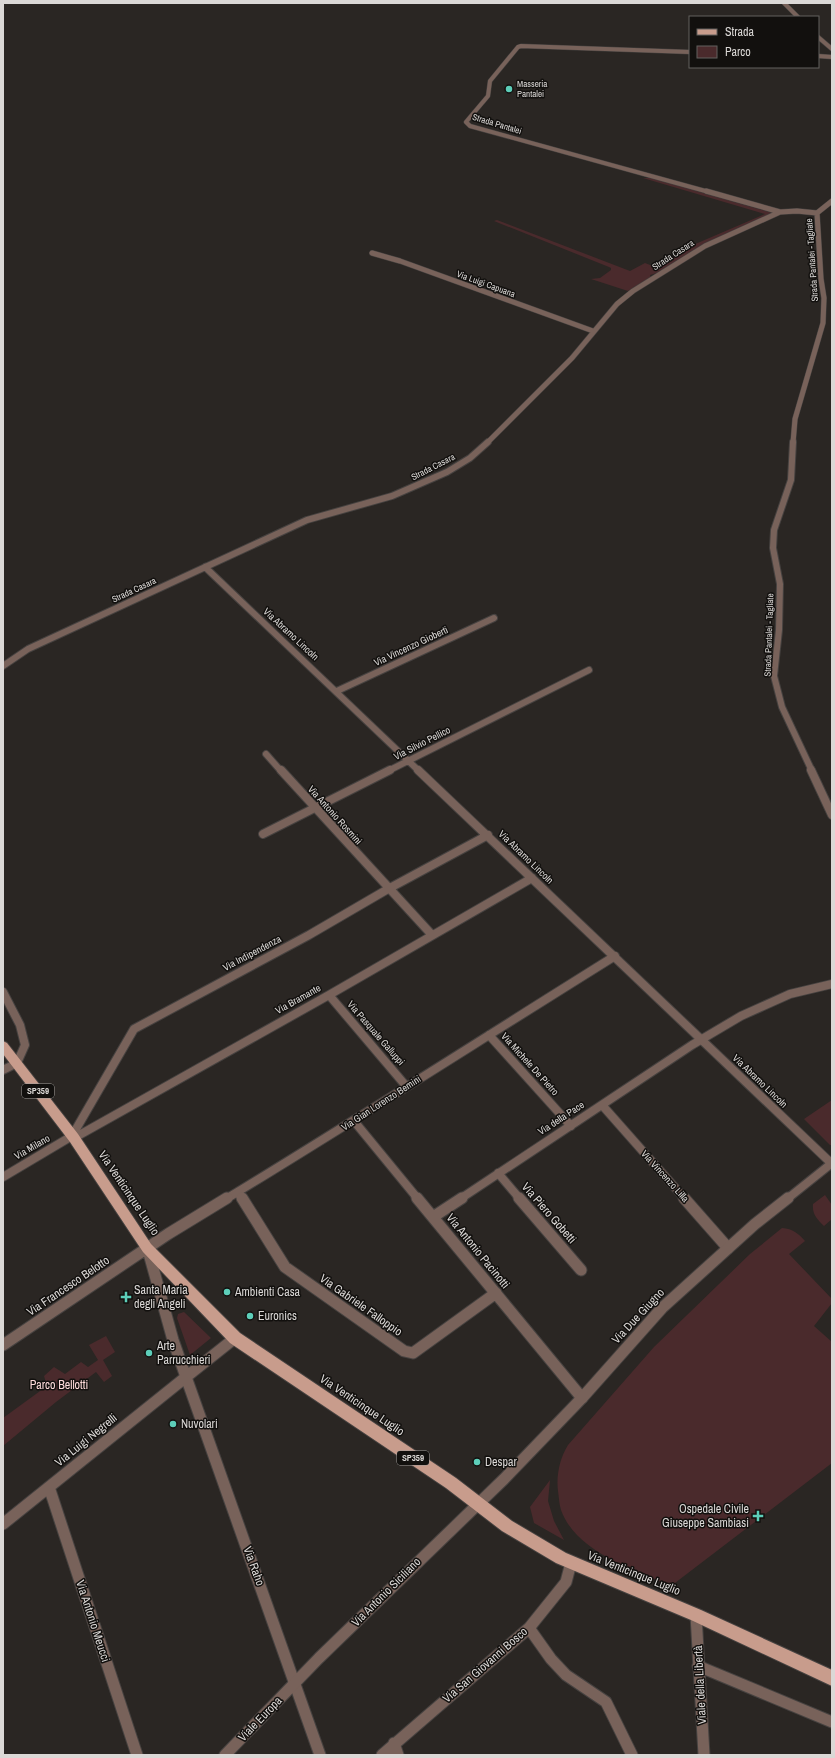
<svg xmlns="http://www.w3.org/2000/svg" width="835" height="1758" font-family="'Archivo Narrow',sans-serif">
<rect width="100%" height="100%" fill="#2a2623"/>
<path fill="#4a2a2c" d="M643,178H652L773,213L702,245L657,273L650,275L651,278L628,291L591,279L600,278L611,270V268L609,267L494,221L497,220L630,271L645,263L658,268L693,245L765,214Z
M832,1100V1145H830L804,1119Z
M825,1195L832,1205V1219L824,1226C817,1219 812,1214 813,1204Z
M782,1228C793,1229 798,1233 805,1241L789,1254L832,1299V1303L814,1326L832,1342V1463L671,1586C633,1569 576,1552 561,1510C559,1504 559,1497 558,1491C556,1475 560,1458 568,1445L654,1347L750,1254Z
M184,1312L211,1338L190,1355L177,1318L178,1314Z
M106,1336L115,1352L103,1360L112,1376L104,1382L96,1372L56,1402L3,1446V1418L47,1386L44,1376L54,1367L65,1374L81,1362L88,1367L98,1360L89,1345Z
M550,1480L548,1501L554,1521L564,1540L534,1523L530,1507Z"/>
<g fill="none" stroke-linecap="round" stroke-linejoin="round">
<g stroke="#464240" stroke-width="5">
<path id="minor-far4" d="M784,3L798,17
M818,37L832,49
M690,52L521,46L518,47L490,81L488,96L466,122L470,126L709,192
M818,56L832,57"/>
</g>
<g stroke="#464240" stroke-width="6">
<path id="minor-far3" d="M706,191L780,212
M817,213L832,201
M372,253L400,261L593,331
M487,443L572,358L617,304L633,291L705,246L780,212L797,211L817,213
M793,443L795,419L823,323L824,298L821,279L817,213"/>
</g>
<g stroke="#464240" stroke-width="8">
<path id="minor-far2" d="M793,442L791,480L774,530L773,548L780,584L779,630L774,676L782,707L812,771
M205,567L419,771
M3,666L28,649L307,520L392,496L447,472L470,458L488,442
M337,691L494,618
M266,754L281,771
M388,771L589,670"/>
</g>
<g stroke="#464240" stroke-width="10">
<path id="minor-far1" d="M281,770L432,935
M418,770L831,1163
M811,770L832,815
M263,834L390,770
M3,992L20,1025L25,1045L17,1063L3,1070
M329,995L406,1086
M489,1035L571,1126
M602,1105L685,1199
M354,1121L418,1199
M74,1138L329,995L532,878
M498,1173L520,1199
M3,1177L72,1136L134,1029L309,935L388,889L488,835
M238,1192L242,1199
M226,1199C356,1120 485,1037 615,956
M460,1199L692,1045L741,1016L790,994L832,984"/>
</g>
<g stroke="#464240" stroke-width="13">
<path id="minor" d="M242,1198L285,1267L404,1351L413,1353L496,1293
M417,1198L582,1398
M519,1198L581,1270
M684,1198L728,1248
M433,1217L462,1198
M235,1338L186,1377L320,1755
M3,1345L168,1234L227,1198
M49,1487L137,1755
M3,1524L186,1377L173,1340L148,1250
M696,1615L704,1755
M529,1628L551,1659L566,1675L606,1702L632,1755
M698,1666L832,1722
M394,1743L398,1755
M382,1755L529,1628L566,1582L571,1563"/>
</g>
<g stroke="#464240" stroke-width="10">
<path id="tertiary-far1" d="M787,1199L832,1163"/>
</g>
<g stroke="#464240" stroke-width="13">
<path id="tertiary" d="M225,1755L319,1658L504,1479L582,1398L662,1308L755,1224L788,1198"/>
</g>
<g stroke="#464240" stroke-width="2">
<path id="primary" d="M3,1041L7,1043L78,1134L151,1244L240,1333L456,1478L512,1521L566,1553L701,1610L832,1670V1686L691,1620L556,1563L502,1531L446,1488L230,1343L143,1252L70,1142L3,1054Z"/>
</g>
<use href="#minor-far4" stroke="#78625a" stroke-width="4"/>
<use href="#minor-far3" stroke="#78625a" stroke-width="5"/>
<use href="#minor-far2" stroke="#78625a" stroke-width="6"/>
<use href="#minor-far1" stroke="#78625a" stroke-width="8"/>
<use href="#minor" stroke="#78625a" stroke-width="11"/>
<use href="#tertiary-far1" stroke="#78625a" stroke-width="8"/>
<use href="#tertiary" stroke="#78625a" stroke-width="11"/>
<use href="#primary" fill="#c89c8c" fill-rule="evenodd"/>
</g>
<g fill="#5dceb9" stroke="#12100e" stroke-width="1.5">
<circle cx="509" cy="89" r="4"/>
<circle cx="227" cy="1292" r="4"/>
<path d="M124 1291h4v4h4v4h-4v4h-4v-4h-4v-4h4z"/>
<circle cx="250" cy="1316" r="4"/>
<circle cx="149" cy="1353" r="4"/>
<circle cx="173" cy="1424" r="4"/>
<circle cx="477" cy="1462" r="4"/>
<path d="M756 1510h4v4h4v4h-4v4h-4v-4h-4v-4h4z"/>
</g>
<g text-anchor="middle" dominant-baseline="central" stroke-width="3" stroke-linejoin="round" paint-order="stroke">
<g font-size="9" fill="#dbd8d6" stroke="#12100e" text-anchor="start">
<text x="517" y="84">Masseria<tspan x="517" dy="10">Pantalei</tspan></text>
</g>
<g font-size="9" fill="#dbd8d6" stroke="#12100e">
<text transform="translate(497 124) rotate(17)">Strada Pantalei</text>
<text transform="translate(673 255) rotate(-33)">Strada Casara</text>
<text transform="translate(812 260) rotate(-94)">Strada Pantalei - Tagliate</text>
<text transform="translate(486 284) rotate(20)">Via Luigi Capuana</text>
<text transform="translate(433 467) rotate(-27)">Strada Casara</text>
<text transform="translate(134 590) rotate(-25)">Strada Casara</text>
<text transform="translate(769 635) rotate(-88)">Strada Pantalei - Tagliate</text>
</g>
<g fill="#12100e" stroke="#9f9c9a" stroke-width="1">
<rect x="22" y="1084" width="32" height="14" rx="3"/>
<rect x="397" y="1451" width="32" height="14" rx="3"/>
</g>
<g font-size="9" font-weight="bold" fill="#dbd8d6">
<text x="38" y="1091">SP359</text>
<text x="413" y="1458">SP359</text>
</g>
<g font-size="10" fill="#dbd8d6" stroke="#12100e">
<text transform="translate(291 634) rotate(43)">Via Abramo Lincoln</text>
<text transform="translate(411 646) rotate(-25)">Via Vincenzo Gioberti</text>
<text transform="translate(422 743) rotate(-27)">Via Silvio Pellico</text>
<text transform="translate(335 815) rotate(48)">Via Antonio Rosmini</text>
<text transform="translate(526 857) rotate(44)">Via Abramo Lincoln</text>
<text transform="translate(252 953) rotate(-28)">Via Indipendenza</text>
<text transform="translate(298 999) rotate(-29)">Via Bramante</text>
<text transform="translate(376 1033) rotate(49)">Via Pasquale Galluppi</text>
<text transform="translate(530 1064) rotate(48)">Via Michele De Pietro</text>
<text transform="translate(760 1081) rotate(44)">Via Abramo Lincoln</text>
<text transform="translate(381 1103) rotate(-33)">Via Gian Lorenzo Bemini</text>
<text transform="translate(561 1118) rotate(-33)">Via della Pace</text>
<text transform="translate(32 1147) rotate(-30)">Via Milano</text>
<text transform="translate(665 1176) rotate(48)">Via Vincenzo Lilla</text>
</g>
<g font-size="12" fill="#dbd8d6" stroke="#12100e">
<text transform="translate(129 1193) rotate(56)">Via Venticinque Luglio</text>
<text transform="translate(549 1213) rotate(49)">Via Piero Gobetti</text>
<text transform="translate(478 1251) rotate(51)">Via Antonio Pacinotti</text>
<text transform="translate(68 1286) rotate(-34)">Via Francesco Belotto</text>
<text transform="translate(361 1305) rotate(35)">Via Gabriele Falloppio</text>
<text transform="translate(638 1316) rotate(-47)">Via Due Giugno</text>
<text transform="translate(362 1405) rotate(34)">Via Venticinque Luglio</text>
<text transform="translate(86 1440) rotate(-39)">Via Luigi Negrelli</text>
<text transform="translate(254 1566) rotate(70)">Via Raho</text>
<text transform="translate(634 1573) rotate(22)">Via Venticinque Luglio</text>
<text transform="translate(386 1592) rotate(-45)">Via Antonio Siciliano</text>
<text transform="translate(93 1621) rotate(72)">Via Antonio Meucci</text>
<text transform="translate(485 1665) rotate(-41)">Via San Giovanni Bosco</text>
<text transform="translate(700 1685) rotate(-93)">Viale della Libertà</text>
<text transform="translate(260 1719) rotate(-46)">Viale Europa</text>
</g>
<g font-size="12" fill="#dbd8d6" stroke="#12100e" text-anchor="start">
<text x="134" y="1290">Santa Maria<tspan x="134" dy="14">degli Angeli</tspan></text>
<text x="235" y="1292">Ambienti Casa</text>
<text x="258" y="1316">Euronics</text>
<text x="157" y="1346">Arte<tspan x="157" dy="14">Parrucchieri</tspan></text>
<text x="181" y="1424">Nuvolari</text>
<text x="485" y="1462">Despar</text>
<text x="749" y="1509" text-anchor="end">Ospedale Civile<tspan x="749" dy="14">Giuseppe Sambiasi</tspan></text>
</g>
<g font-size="12" fill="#fedbdb" stroke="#12100e">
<text x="59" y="1385">Parco Bellotti</text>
</g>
</g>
<rect width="835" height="1758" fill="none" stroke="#dbd8d6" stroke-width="8"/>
<rect x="689" y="16" width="130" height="52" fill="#12100e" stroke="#62605e"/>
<rect x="697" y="29" width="20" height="6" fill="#c89c8c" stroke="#62605e"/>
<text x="725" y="36" font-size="12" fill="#dbd8d6">Strada</text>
<rect x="697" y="46" width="20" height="12" fill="#4a2a2c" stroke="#62605e"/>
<text x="725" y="56" font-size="12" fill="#dbd8d6">Parco</text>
</svg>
